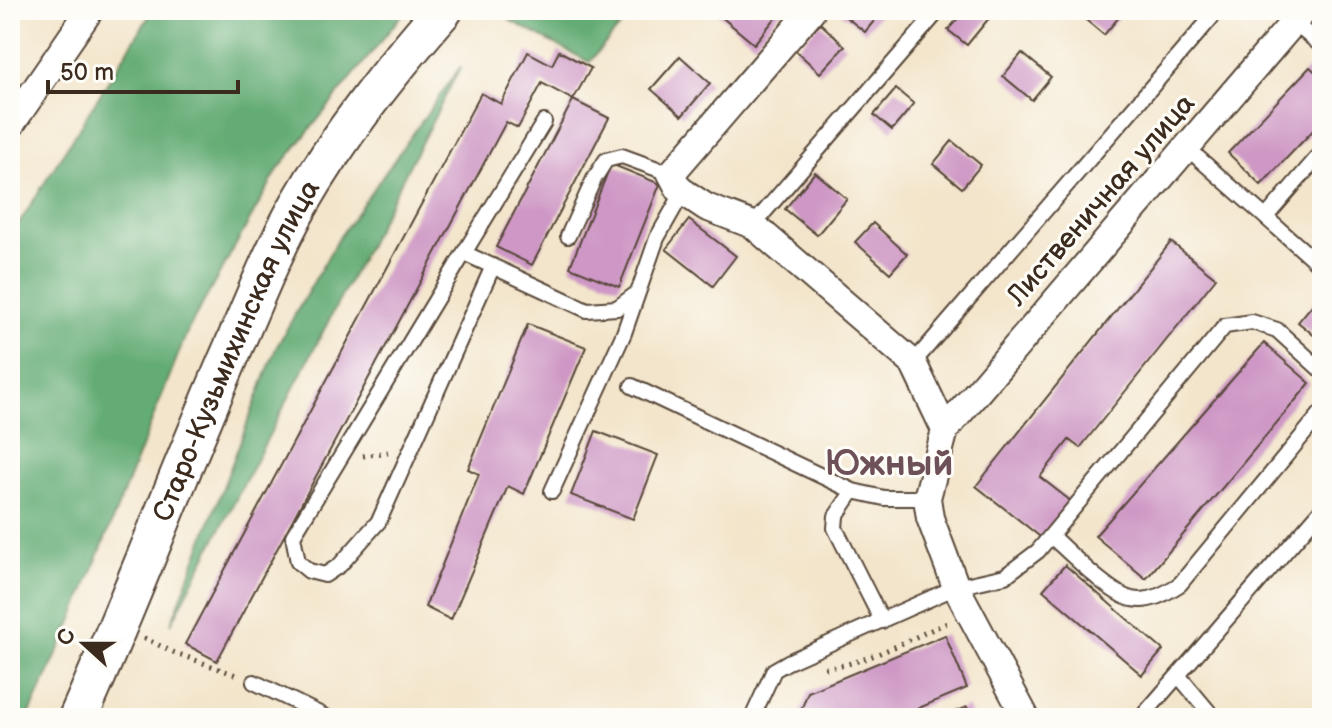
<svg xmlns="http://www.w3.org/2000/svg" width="1332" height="728" font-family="'Balsamiq Sans',sans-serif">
<rect width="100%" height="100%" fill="#fdfcf7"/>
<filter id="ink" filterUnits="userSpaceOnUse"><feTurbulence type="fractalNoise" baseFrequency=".0125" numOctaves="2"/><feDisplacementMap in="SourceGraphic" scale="16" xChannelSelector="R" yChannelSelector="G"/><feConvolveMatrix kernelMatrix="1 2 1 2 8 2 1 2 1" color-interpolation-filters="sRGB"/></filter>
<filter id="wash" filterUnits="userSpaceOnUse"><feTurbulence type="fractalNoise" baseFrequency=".006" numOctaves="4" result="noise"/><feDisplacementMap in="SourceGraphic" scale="32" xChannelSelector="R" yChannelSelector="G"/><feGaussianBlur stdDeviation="1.8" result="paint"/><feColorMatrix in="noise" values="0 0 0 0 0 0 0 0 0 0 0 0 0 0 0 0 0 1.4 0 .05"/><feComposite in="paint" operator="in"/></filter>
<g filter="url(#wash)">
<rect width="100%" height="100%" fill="#f3e5cb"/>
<path fill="#63ac74" stroke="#4f6b49" stroke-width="2" d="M153,10H406L279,168L188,330L74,617L28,718H10V238Z
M516,10H635L589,62L509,20Z
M461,66L171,624L276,348L338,239Z"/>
<g id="blocks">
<path fill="#ce97c5" d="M721,10H782L754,44L718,14Z
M837,10H883L865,32Z
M965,10H982L990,17L967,45L948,30Z
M1074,10H1125L1104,35Z
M820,23L845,46L820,73L795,50Z
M559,51L591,68L573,100L542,83L518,128L506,122L217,661L185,644L481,93L501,104L528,52L552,65Z
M1022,53L1051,77L1032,100L1003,76Z
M680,56L710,83L682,116L651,89Z
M1310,67L1322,78V121L1261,185L1228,153Z
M896,89L914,104L892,130L874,115Z
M573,100L609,118L532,265L496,247Z
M952,141L981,165L962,188L933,164Z
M611,164L660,184L619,287L570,267Z
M815,172L847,199L817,235L785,209Z
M689,220L736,256L713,286L666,249Z
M873,223L907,254L890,273L855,242Z
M1171,242L1216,278L1080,448L1069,440L1040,477L1072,502L1043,539L976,486Z
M1322,293V342L1298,322Z
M528,324L586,347L524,494L508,486L451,620L425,607L479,474L468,469Z
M1264,343L1310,383L1146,579L1095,536Z
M596,431L658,455L633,519L571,495Z
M1065,565L1163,650L1142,675L1043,590Z
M945,635L967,688L895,718H798L808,692Z
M1322,702V718H1290Z
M967,707L972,718H941Z"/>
</g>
</g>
<g filter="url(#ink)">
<use href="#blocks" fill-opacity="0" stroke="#574638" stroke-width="2"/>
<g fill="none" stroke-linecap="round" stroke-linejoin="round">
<g stroke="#574638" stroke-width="18">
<path id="lane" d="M1293,22L1322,46
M544,122L464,253L587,310L617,308L636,294
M1187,148L1322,267
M1266,217L1322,152
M753,225L939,10
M568,236L594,179L606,160L622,156L671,174
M464,253L293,536L298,562L309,571L325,575L340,565L379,521L493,266
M913,363L1218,10
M632,386L853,491L884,498H927
M552,491L624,333L657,238L683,192
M853,491L836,516L835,528L882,621
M1051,536C1068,551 1111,595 1132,599C1150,603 1166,593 1180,584L1322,412
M1178,675L1214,718
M254,682L328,718
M752,718L774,670L788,662L956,587L1005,576L1038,551L1225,326L1252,322L1277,330L1322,371
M1141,718L1322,509"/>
</g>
<g stroke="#574638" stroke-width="30">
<path id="street" d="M812,10L671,174L679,189L706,207L753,225L913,363L945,430L927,498L930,518L956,587L1026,718
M10,126L90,10
M945,430L1304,10"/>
</g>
<g stroke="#574638" stroke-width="42">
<g id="secondary">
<path id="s1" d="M78,718C133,596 179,471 233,348C254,300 273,251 299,205C339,135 390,71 443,10"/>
</g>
</g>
<path stroke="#574638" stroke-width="5" stroke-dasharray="2 6" stroke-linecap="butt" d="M363,456L388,452
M144,638L173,652L239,676
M825,668C867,664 908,639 947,623"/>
<use href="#lane" stroke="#fff" stroke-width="14"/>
<use href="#street" stroke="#fff" stroke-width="26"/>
<use href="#secondary" stroke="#fff" stroke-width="38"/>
</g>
</g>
<g text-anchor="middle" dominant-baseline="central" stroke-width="6" stroke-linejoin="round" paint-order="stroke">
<g font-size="28" fill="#3b2a1e" stroke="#fdfcf7">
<text transform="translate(1101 200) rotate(-49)">Лиственичная улица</text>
<text stroke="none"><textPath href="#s1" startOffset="400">Старо-Кузьмихинская улица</textPath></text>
</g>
<g font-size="36" font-weight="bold" fill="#6e5058" stroke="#fdfcf7">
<text x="889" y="464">Южный</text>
</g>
</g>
<rect width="1332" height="728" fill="none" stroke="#fdfcf7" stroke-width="40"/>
<g transform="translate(84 644) rotate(291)" stroke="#fdfcf7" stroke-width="6" paint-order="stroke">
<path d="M0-6L14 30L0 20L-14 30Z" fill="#3b2a1e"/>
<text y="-12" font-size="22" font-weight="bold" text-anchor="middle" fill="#3b2a1e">С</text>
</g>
<path d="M48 80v12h190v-12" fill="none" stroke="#3b2a1e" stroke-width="4"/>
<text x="60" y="80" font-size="24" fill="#3b2a1e" stroke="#fdfcf7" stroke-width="6" paint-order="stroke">50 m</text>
</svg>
